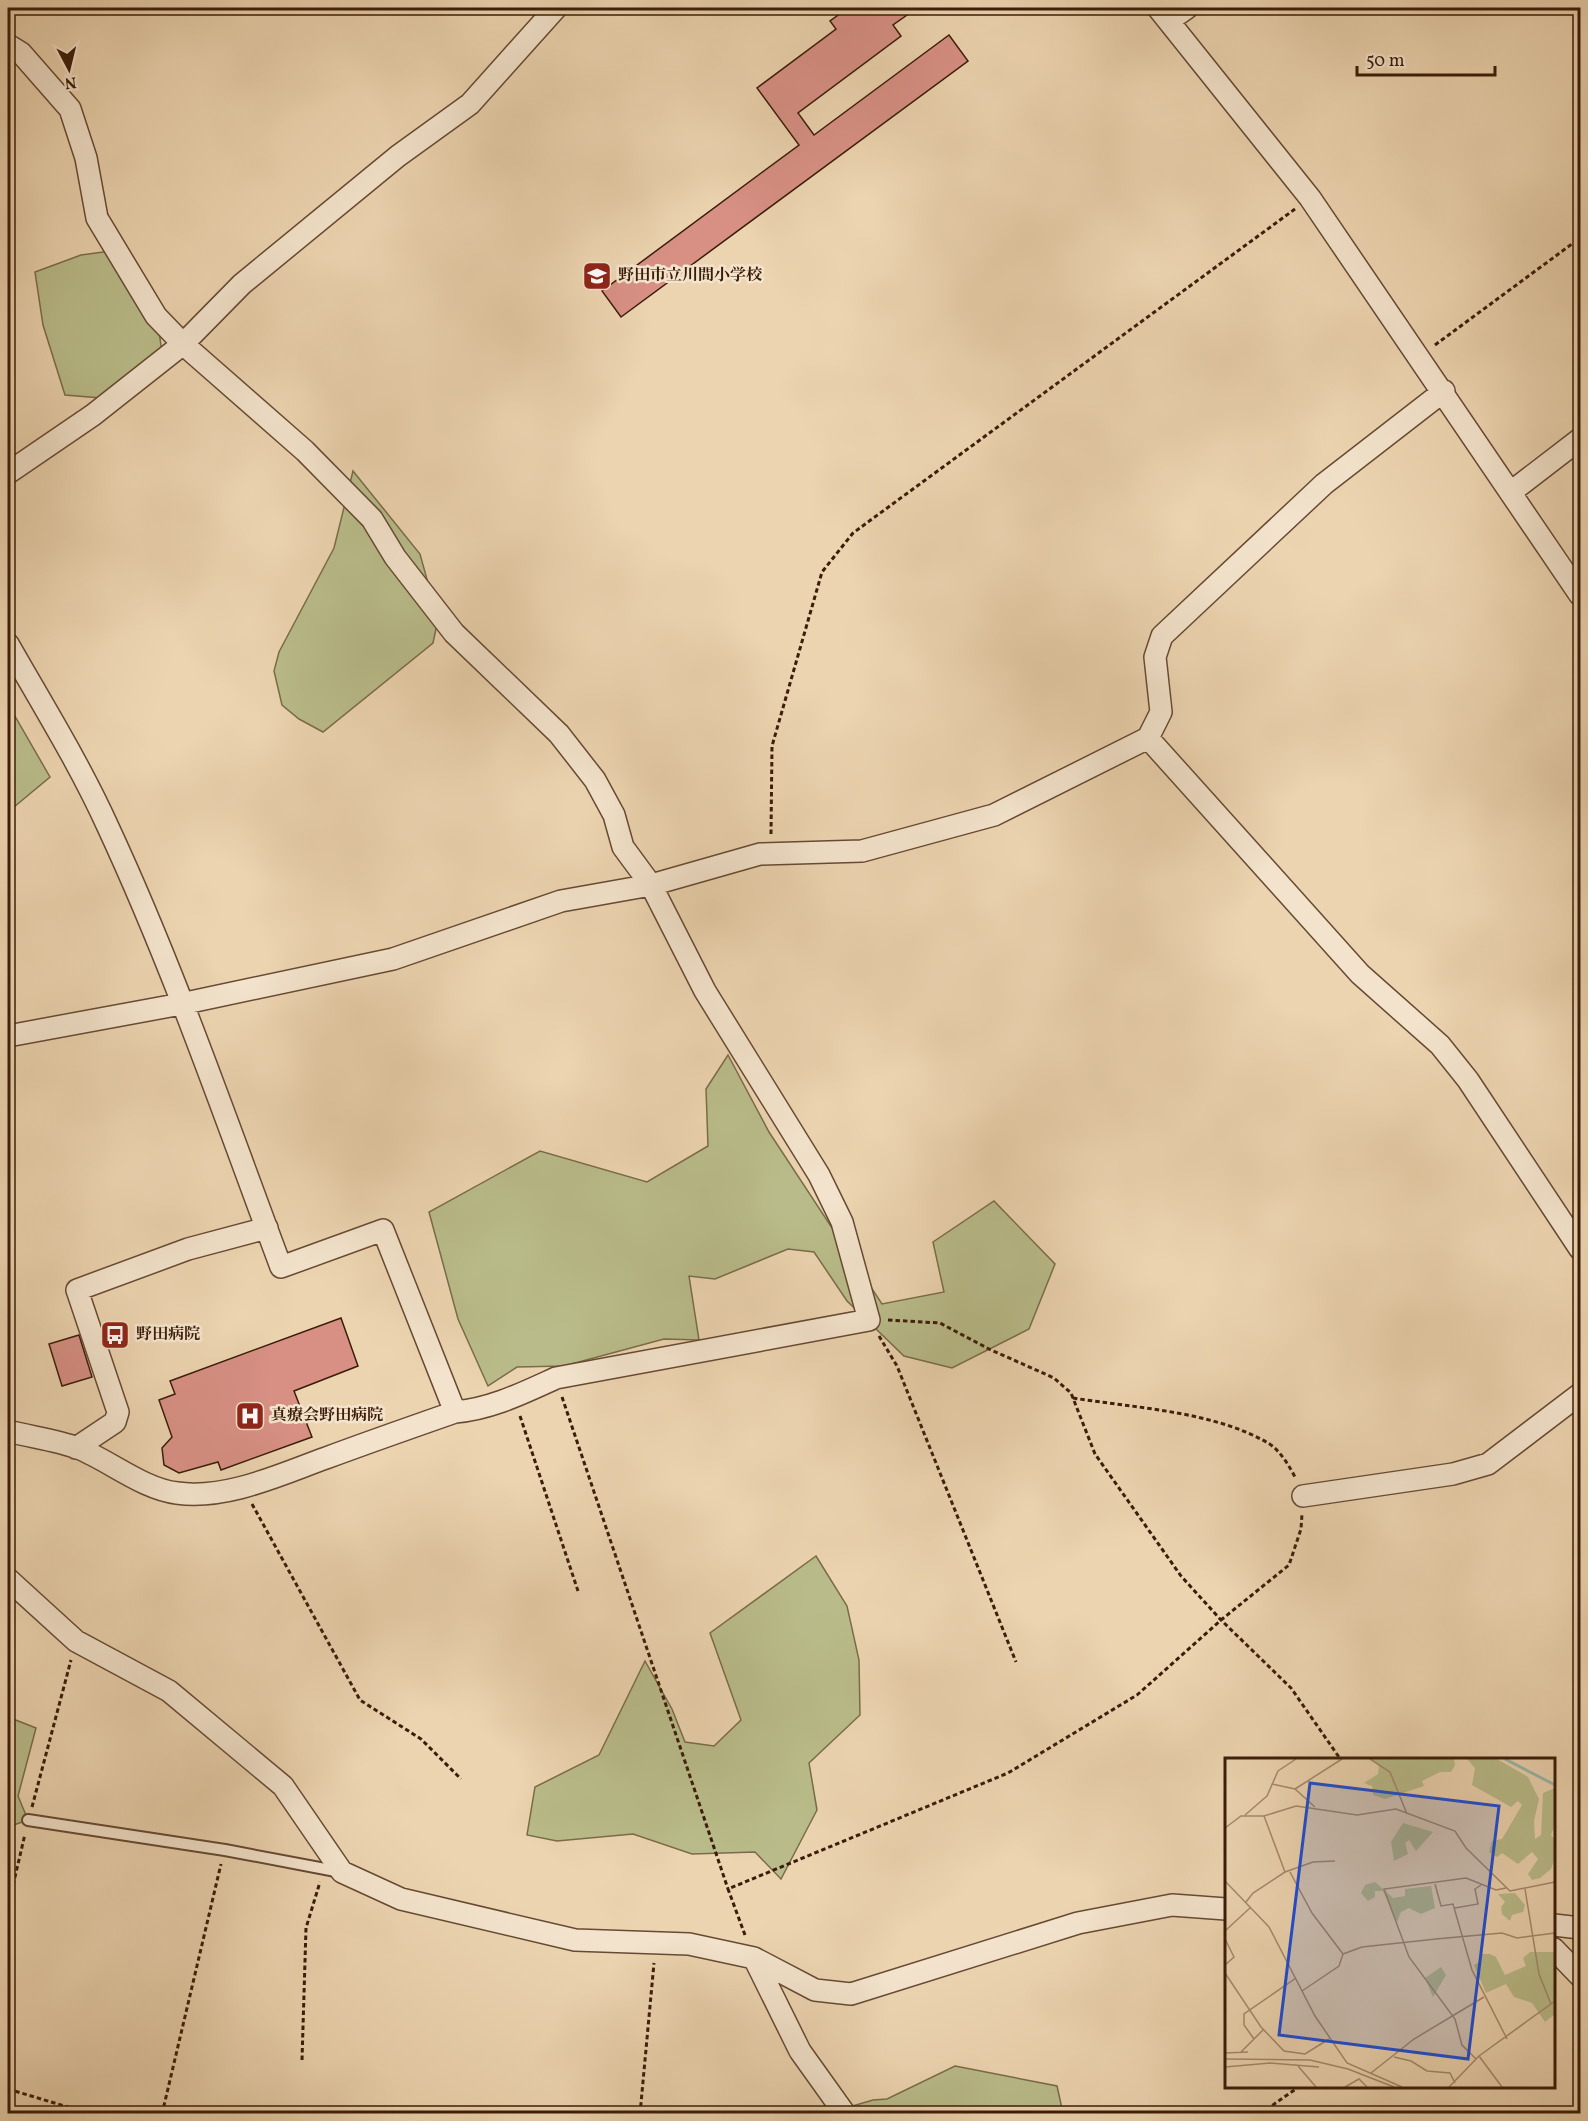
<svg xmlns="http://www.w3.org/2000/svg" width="1588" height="2121" font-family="Vollkorn,'Noto Serif JP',serif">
<rect width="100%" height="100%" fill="#ecd4b0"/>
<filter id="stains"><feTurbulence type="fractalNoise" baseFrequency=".00333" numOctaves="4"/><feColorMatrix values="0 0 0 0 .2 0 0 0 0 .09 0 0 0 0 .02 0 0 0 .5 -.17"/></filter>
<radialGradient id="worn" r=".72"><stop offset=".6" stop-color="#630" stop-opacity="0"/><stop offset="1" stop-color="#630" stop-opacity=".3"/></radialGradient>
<path fill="#b9bc8a" stroke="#7a6c4a" stroke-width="1.5" d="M118,250L159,331L164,368L101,398L65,395L43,325L35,272L81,255Z
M353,471L420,554L438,619L433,643L323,732L299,719L282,705L274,671L279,652L334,548Z
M8,704L50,777L8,812Z
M728,1055L769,1132L882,1304L944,1292L933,1242L994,1201L1055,1264L1029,1329L952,1368L904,1356L847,1301L814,1252L788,1249L715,1279L689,1276L699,1340L664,1339L564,1366L517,1367L488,1386L458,1319L429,1212L540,1151L647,1182L708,1146L706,1089Z
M816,1556L847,1606L859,1660L860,1715L809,1763L817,1810L781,1879L755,1852L692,1854L633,1834L557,1841L527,1835L535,1787L599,1755L645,1661L672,1709L685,1742L714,1746L741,1720L710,1633Z
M8,1717L36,1728L18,1796L28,1820L8,1827Z
M955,2066L1057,2086L1063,2113L825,2114L873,2100L887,2099Z"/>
<path fill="#d89085" stroke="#3b1c09" stroke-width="1.5" d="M848,8H917L893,25L901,36L798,113L814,135L949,35L968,61L621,317L602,291L799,145L757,88L836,29L830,21Z
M341,1318L358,1366L294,1391L312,1437L221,1470L218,1462L179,1473L164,1465L162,1448L172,1437L159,1400L175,1394L170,1381Z
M79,1335L92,1377L62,1386L49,1344Z"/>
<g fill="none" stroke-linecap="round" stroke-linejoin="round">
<g stroke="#674a33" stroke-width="14">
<path id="service" d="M28,1820L225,1850L341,1872"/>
</g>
<g stroke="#674a33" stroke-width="24">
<path id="minor" d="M1158,8L1310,198L1580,595
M1170,20L1187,8
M8,45L21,53L70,109L86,158L97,218L156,316L183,344L305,451L372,519L395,557L454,633L559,734L595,780L614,815L623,847L651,885L705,991L819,1175L842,1222L869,1320L556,1378C523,1393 491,1409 455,1412C412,1427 369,1442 326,1458C281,1474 227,1500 177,1493C143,1489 110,1461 78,1448C56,1440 31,1437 8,1431
M8,473L93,415L183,344L242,284L398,156L470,104L556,8
M1511,492L1580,439
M8,644C42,704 79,763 108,827C174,969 226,1120 281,1267L383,1230L455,1412
M1148,738L1360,974L1440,1045L1468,1080L1580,1249
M8,1036L181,1004L393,959L561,901L651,885L760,854L862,851L994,815L1148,738L1161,712L1155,657L1162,636L1324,484L1444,391
M76,1448L115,1422L118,1412L77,1290L188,1249L267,1228
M1303,1496L1453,1474L1488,1464L1580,1394
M8,1579L76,1641L169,1691L283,1786L342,1872L401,1899L575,1940L689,1944L754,1958L815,1990L851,1994L1078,1923L1172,1905L1226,1909
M1554,1925L1580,1928
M1554,1949L1580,1976
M754,1958L800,2051L845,2114"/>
</g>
<path stroke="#3b1c09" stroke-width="3" stroke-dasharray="4.5 3" stroke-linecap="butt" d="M1435,345L1580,238
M771,834L772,746L822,572L853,533L1295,209
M888,1320L940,1323L989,1349L1054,1378L1071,1393L1095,1454L1181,1576L1221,1620L1291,1688L1341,1760
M879,1336L897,1366L1016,1662
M562,1397L728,1889
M1073,1398C1135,1408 1213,1411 1268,1443C1280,1450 1290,1467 1296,1479
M520,1416L578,1591
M252,1504L360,1700L421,1739L461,1779
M32,1807L71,1660
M8,1907L25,1834
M745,1935L728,1889L1008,1773L1137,1695L1221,1620L1289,1565L1301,1529L1302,1514
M302,2060L306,1928L320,1882
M8,2089L91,2114
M162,2114L221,1864
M640,2114L654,1963
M1260,2114L1300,2086"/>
<use href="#service" stroke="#f3e3cc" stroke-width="10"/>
<use href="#minor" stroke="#f3e3cc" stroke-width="21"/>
</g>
<defs>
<g id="school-square" transform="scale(1.5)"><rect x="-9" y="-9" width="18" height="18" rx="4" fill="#8f2418" stroke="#f3e3cc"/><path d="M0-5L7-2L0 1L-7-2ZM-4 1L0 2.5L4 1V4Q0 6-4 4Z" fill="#fff"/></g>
<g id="bus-square" transform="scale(1.5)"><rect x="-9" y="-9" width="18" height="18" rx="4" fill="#8f2418" stroke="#f3e3cc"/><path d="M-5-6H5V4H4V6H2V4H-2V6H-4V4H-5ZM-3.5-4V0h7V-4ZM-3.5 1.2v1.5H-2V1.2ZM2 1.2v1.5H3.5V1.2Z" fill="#fff"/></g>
<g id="hospital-square" transform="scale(1.5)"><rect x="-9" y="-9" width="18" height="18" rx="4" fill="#8f2418" stroke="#f3e3cc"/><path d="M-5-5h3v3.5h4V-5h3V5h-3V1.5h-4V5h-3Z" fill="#fff"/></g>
</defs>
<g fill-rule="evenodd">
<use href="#school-square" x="597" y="276"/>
<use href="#bus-square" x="115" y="1335"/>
<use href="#hospital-square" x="250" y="1416"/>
</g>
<g text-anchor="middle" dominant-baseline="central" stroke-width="5" stroke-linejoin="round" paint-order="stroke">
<g font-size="16" font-weight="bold" fill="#3b1c09" stroke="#f3e3cc" text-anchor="start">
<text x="618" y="276">野田市立川間小学校</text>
<text x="136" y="1335">野田病院</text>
<text x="271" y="1416">真療会野田病院</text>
</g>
</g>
<g transform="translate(1225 1758)">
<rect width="330" height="330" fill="#ecd4b0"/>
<path d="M146,1H229L230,7L226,14H215L197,23L199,28L160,41L148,37L147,28L139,25L153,16L154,8ZM242,1H272L303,19L314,41L309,63L310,81L316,77L318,35L330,30V67L326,77L330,82V100L326,111L315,120L307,122L303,116L313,101L307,94L293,106L277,95L272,99L264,94L267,83L277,81L297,47L293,43L286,49L247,27L250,10ZM178,65L208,74L191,93L184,82L180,85L183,96L169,103L166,84ZM150,124L168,140L180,138V131L206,128L210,150L196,156L184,150L176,154L172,164L158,133H150V139L143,143L136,135L140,127ZM290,135L300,147L298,154L287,157L285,163L277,156L276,149L280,144L273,136ZM305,194H330V256L320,264L307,245L289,239L281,226L261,235L249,207L256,203L255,196H265L271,199L280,217L301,208L298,200ZM216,209L221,217L208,239L200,220Z" fill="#b9bc8a"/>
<path fill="none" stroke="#99b8aa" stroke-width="3" d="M280,1L330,27"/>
<path fill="none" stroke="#a58a6d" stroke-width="1.5" d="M145,1L165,14L182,56M47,26L70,31L90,49M70,31L117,1M20,57L42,38L53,13L71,1M39,58L60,114M0,70L16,58H39L71,48L132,57L171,51L230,73L241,90L285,133L330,124M65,114L87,155L118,196L114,208L77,233M0,123L44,169L90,258L122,305L177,329M210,126L216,148L228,146L247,212L282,281M300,131L314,216L326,246M21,144L28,135L60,114L88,104L110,103M230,150L253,146L250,131L256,127M0,173L26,149M0,181L9,199L0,207M118,196L137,189L211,181L277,175L292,180L330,175M0,215L36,269L59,293L80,296L104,281M29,281L19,267V256L71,220M16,294L38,272M0,295L23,294M254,298L277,329M169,299L186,303L202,313L225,315L230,325M0,301L85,302L123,311L169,329M251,301L237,287L230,261L184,199L159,131L241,120L271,132L281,130M73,308L91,329M0,309L45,305L94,309M146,315L189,281L259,239M120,329L134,321L142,329M224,329L254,298L330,243"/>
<path fill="#1d4ed8" fill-opacity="0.15" stroke="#1d4ed8" stroke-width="3" d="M85,25L274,48L243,301L54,277Z"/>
<rect width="330" height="330" fill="none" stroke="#3b1c09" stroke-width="3"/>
</g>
<rect width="1588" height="2121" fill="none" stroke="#ecd4b0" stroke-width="30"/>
<rect x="9" y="9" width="1570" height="2103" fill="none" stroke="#3b1c09" stroke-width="3"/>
<rect x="15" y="15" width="1558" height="2091" fill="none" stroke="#3b1c09" stroke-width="1.5"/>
<g transform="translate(69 69) rotate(173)" stroke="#f3e3cc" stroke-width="4.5" paint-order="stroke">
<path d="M0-4.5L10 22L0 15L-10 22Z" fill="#3b1c09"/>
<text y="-9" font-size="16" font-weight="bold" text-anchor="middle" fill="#3b1c09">N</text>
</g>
<path d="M1357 66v9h138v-9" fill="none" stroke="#3b1c09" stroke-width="3"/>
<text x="1366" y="66" font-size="18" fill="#3b1c09" stroke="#f3e3cc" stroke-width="4.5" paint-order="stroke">50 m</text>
<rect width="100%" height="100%" filter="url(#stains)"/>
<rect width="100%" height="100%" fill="url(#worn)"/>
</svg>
